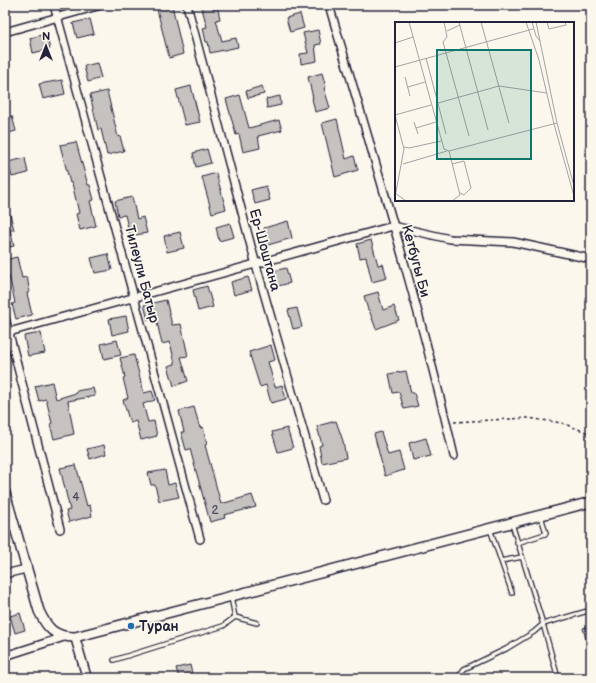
<svg xmlns="http://www.w3.org/2000/svg" width="596" height="683" font-family="'Balsamiq Sans',sans-serif">
<rect width="100%" height="100%" fill="#fbf7ec"/>
<filter id="ink" filterUnits="userSpaceOnUse"><feTurbulence type="fractalNoise" baseFrequency=".025" numOctaves="2"/><feDisplacementMap in="SourceGraphic" scale="8" xChannelSelector="R" yChannelSelector="G"/><feConvolveMatrix kernelMatrix="1 2 1 2 8 2 1 2 1" color-interpolation-filters="sRGB"/></filter>
<g filter="url(#ink)">
<path fill="#c6c2c0" stroke="#22223b" d="M156,5H172L183,54L169,58Z
M201,5H217L220,19L216,20L222,41L236,38L238,47L210,53L208,42H206L203,28L207,27Z
M300,14L304,28L290,32L286,18Z
M90,19L94,34L77,38L73,23Z
M318,30L321,44L315,45L317,61L301,64L300,54L308,53L303,33Z
M46,34L50,49L33,53L30,38Z
M97,63L101,78L88,82L84,66Z
M322,73L326,87L324,88L330,108L315,112L312,98H313L308,77Z
M62,80L65,94L43,99L39,84Z
M191,86L200,122L185,125L176,90Z
M262,86L264,94L248,98L246,91Z
M107,91L118,137L120,136L124,151L107,155L101,129L98,130L90,95Z
M240,95L249,128L279,120L282,130L258,136L260,148L243,152L239,134L236,135L226,99Z
M280,96L281,105L267,108L266,99Z
M12,116L16,131L5,134V118Z
M337,119L346,159L354,156L358,170L335,177L322,123Z
M76,142L88,185H90L94,200L90,201L96,226L80,230L76,214L79,213L72,183H70L60,145Z
M207,149L211,163L196,167L193,153Z
M25,158L28,173L12,177L8,162Z
M216,173L226,209L212,213L202,177Z
M266,186L270,200L255,204L251,190Z
M132,197L137,219L143,217L147,233L130,236L125,215L118,216L115,201Z
M10,214L14,230H10L14,246L5,248V215Z
M288,221L292,238L268,245L264,228Z
M230,223L234,237L219,241L216,227Z
M180,232L184,248L167,252L164,236Z
M371,240L378,265L383,264L387,278L372,282L366,257L360,258L357,244Z
M108,254L112,270L95,273L91,258Z
M17,257L22,278L27,277L30,292L27,293L32,315L16,319L12,304L15,303L9,275L5,276V260Z
M286,268L290,283L274,287L270,272Z
M248,277L252,290L234,295L231,282Z
M207,286L213,307L198,311L193,290Z
M378,292L383,310L394,306L399,320L376,329L369,310H368L364,296Z
M166,300L172,325L181,324L188,356L181,357L188,381L174,386L168,366L175,364L170,342L162,344L156,318L148,320L144,305Z
M297,308L302,327L293,329L288,310Z
M126,316L129,331L112,335L109,319Z
M41,333L45,353L28,356L24,336Z
M117,340L121,355L104,359L101,344Z
M271,345L275,360L268,362L275,387L282,385L286,399L271,403L266,385L260,387L249,352Z
M134,355L144,393L152,391L155,400L143,404L148,422L154,421L157,436L141,440L136,421L130,423L123,400L128,398L123,378L125,377L120,358Z
M406,371L411,393H414L418,406L404,409L399,392L393,393L389,374Z
M52,382L56,399L76,393V391L93,388L95,396L68,401L74,434L54,439L50,424L52,423L46,399L39,401L35,386Z
M194,407L200,428L203,427L207,444L205,445L221,504L252,495L256,507L224,515L225,518L210,522L190,449L186,450L181,432H184L179,411Z
M336,421L343,441L346,458L322,463L319,446L322,445L317,426Z
M287,428L293,448L278,452L272,432Z
M381,432L388,455L399,452L404,470L385,476L374,434Z
M426,438L431,456L413,460L409,443Z
M104,445L106,454L90,459L87,449Z
M76,465L87,506L90,505L92,516L69,522L66,511L70,510L60,468Z
M165,470L168,485L175,483L179,497L159,501L155,485H151L148,473Z
M20,613L25,630L15,633L10,616Z
M591,626V651H589L583,628Z
M190,665L193,678H179L176,668Z"/>
<g fill="none" stroke-linecap="round" stroke-linejoin="round">
<g stroke="#22223b" stroke-width="6">
<path id="service" d="M490,529L512,593
M517,543L545,534L546,533L541,516
M501,561L522,557
M235,617L257,623
M114,660L223,626L235,617L231,597
M458,678L464,669L506,649L534,632L543,624L512,524
M558,678L543,624L591,610"/>
</g>
<g stroke="#22223b" stroke-width="10">
<path id="minor" d="M54,5L200,539
M187,5L256,265L323,500
M329,5C373,155 419,304 454,456
M5,32L101,5
M5,318L60,529
M9,332L393,226L450,239L513,242L591,259
M5,574L26,569
M5,656L64,637"/>
</g>
<g stroke="#22223b" stroke-width="11">
<path id="tertiary" d="M75,637L87,678"/>
</g>
<g stroke="#22223b" stroke-width="12">
<path id="secondary" d="M5,493L39,611C47,628 54,637 75,637L591,502"/>
</g>
<path stroke="#22223b" stroke-width="1.5" stroke-dasharray="3 3" stroke-linecap="butt" d="M454,422L528,418L562,423L591,434"/>
<use href="#service" stroke="#fbf7ec" stroke-width="3.5"/>
<use href="#minor" stroke="#fbf7ec" stroke-width="7"/>
<use href="#tertiary" stroke="#fbf7ec" stroke-width="8"/>
<use href="#secondary" stroke="#fbf7ec" stroke-width="9"/>
</g>
</g>
<circle fill="#1f6fb2" stroke="#fbf7ec" stroke-width="1.5" cx="131" cy="626" r="4"/>
<g text-anchor="middle" dominant-baseline="central" stroke-width="3.5" stroke-linejoin="round" paint-order="stroke">
<g font-size="12" fill="#4b4a5c">
<text x="76" y="497">4</text>
<text x="215" y="510">2</text>
</g>
<g font-size="14" fill="#22223b" stroke="#fbf7ec">
<text transform="translate(265 250) rotate(75)">Ер-Шоштана</text>
<text transform="translate(416 261) rotate(75)">Кетбугы Би</text>
<text transform="translate(142 274) rotate(75)">Тилеули Батыр</text>
</g>
<g font-size="14" font-weight="bold" fill="#22223b" stroke="#fbf7ec" text-anchor="start">
<text x="139" y="626">Туран</text>
</g>
</g>
<g transform="translate(395 22)">
<rect width="179" height="179" fill="#fbf7ec"/>
<path fill="none" stroke="#a4a2a5" stroke-width="1" d="M14,0L49,127L54,129L162,101L179,164M49,0L52,15L48,20L74,114M64,0L93,108M86,0L114,101M131,0L144,38L159,102M137,0L141,14L145,19M141,0L162,101M152,0L154,7L171,3L170,0M52,9L65,3M0,21L18,15M31,36L51,112M0,45L138,7M10,55L15,74M13,65L30,60M43,81L104,64L152,71M0,93L9,127L0,175M0,93L36,83M19,100L23,112M159,102L179,174M21,106L41,100M9,125L14,126L46,119M54,129L65,173L57,179M8,142L52,129M57,142L69,139L76,166L69,173L65,171M0,171L11,179"/>
<path fill="#0f766e" fill-opacity="0.15" stroke="#0f766e" stroke-width="2" d="M42,28H136V137H42Z"/>
<rect width="179" height="179" fill="none" stroke="#22223b" stroke-width="2"/>
</g>
<rect width="596" height="683" fill="none" stroke="#fbf7ec" stroke-width="20"/>
<rect x="10" y="10" width="576" height="663" fill="none" stroke="#22223b" stroke-width="1.5" filter="url(#ink)"/>
<g transform="translate(46 46)" stroke="#fbf7ec" stroke-width="3" paint-order="stroke">
<path d="M0-3L7 15L0 10L-7 15Z" fill="#22223b"/>
<text y="-6" font-size="11" font-weight="bold" text-anchor="middle" fill="#22223b">N</text>
</g>
</svg>
